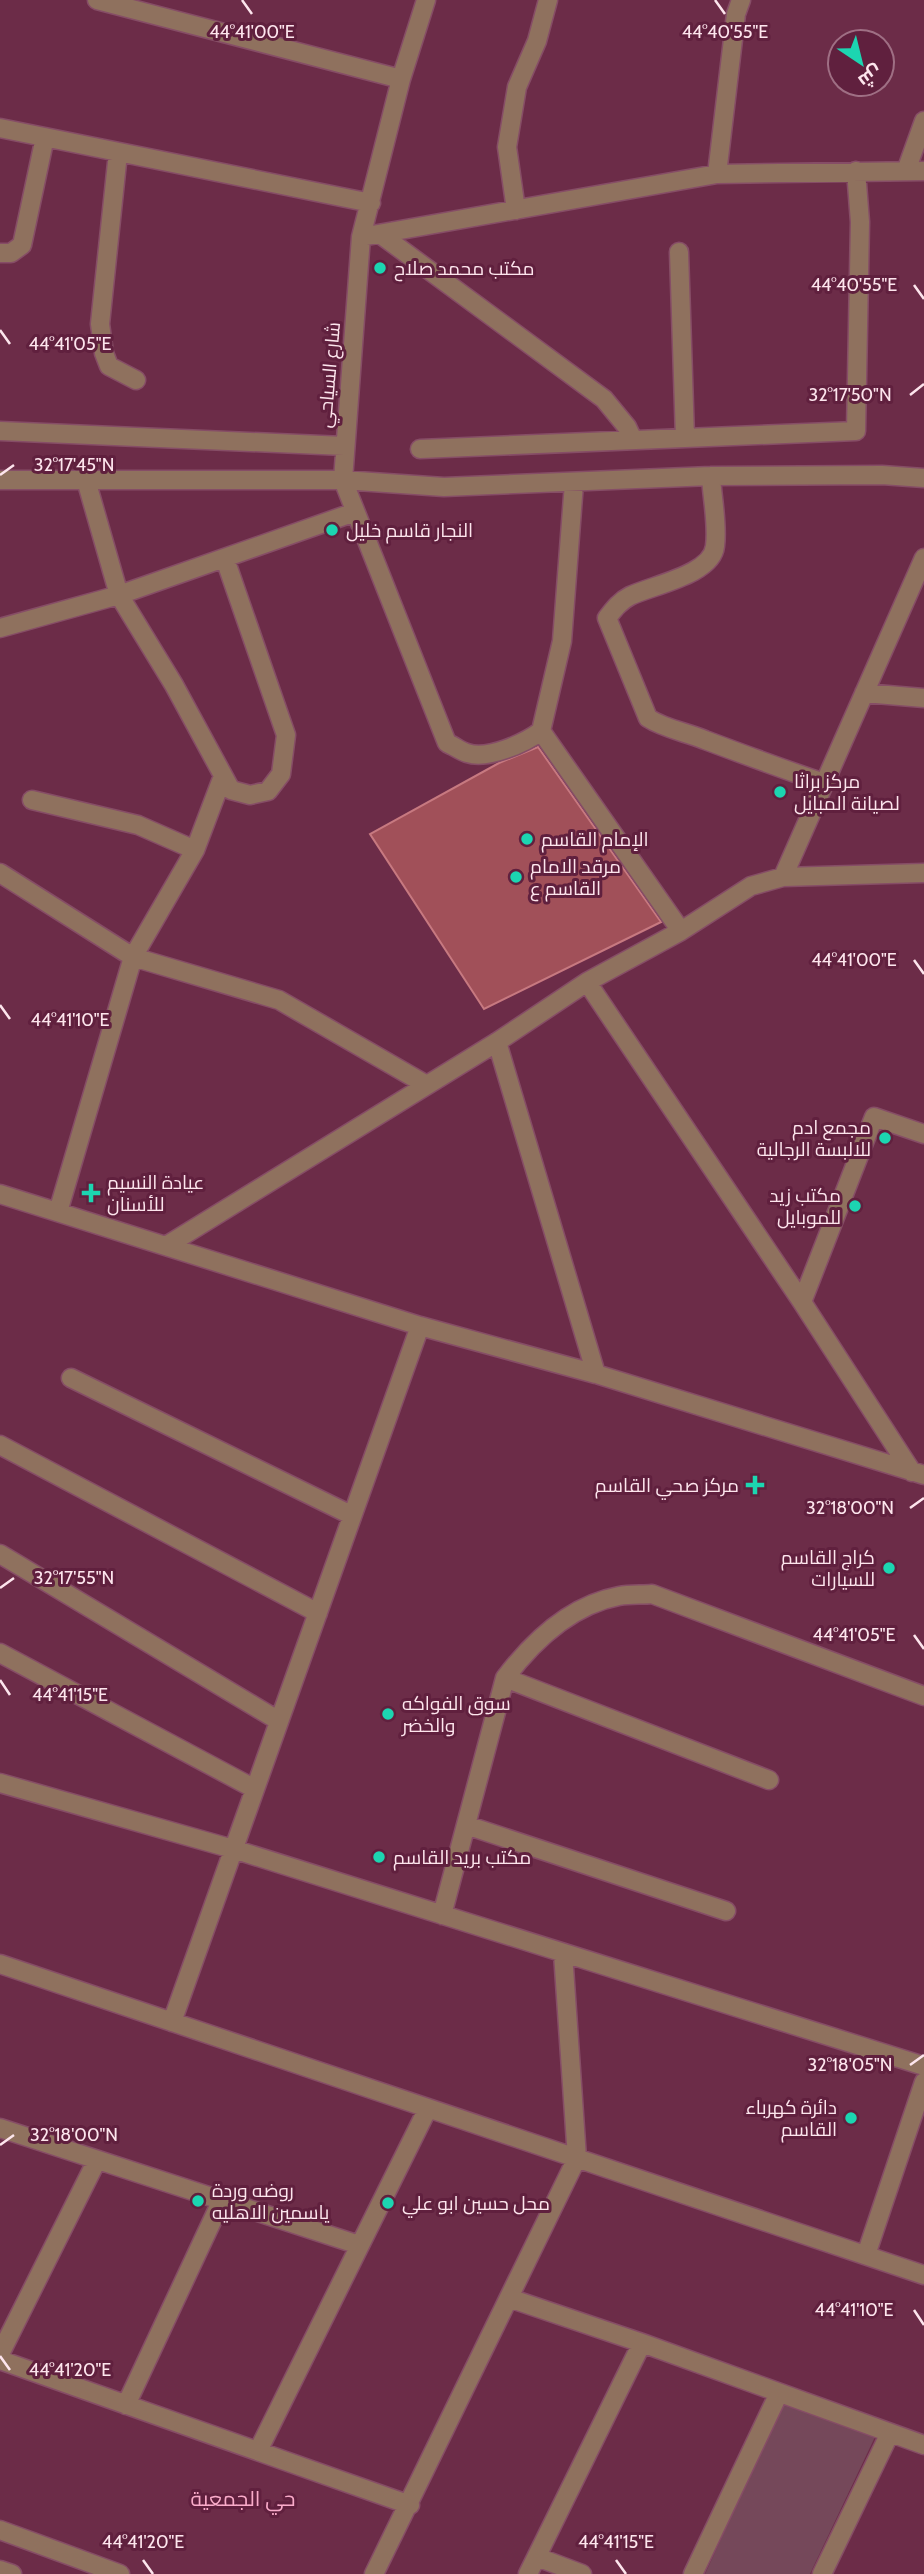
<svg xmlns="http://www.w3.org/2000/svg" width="924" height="2574" font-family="Cabin,Cairo,sans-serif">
<rect width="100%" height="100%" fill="#6c2c48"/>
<path fill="#75485a" d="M783,2402L875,2437L810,2574H705Z"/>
<path fill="#a15059" stroke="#c77980" stroke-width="2" d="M538,747L661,922L484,1009L370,834L499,763Z"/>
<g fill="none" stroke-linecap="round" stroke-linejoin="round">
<g stroke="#864d66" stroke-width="21">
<path id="minor" d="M97,0L401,79
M426,0L401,79L361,237L343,480L447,743C454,746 461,751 467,753C488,760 525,743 541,731L562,641L574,483
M0,128L371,203
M118,153L100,324L104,353L109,366L136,380
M906,171L924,121
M717,174L736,14L741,0
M516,210L507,147L517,87L537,41L548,0
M380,234L604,399L627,427L633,440
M361,237L717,174L924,171
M679,252L685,438
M0,253H11L22,245L45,137
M0,431L344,446
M420,449L856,431L860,222L856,171
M711,476C712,498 718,524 715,546C712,575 652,585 630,596C620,601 614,609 607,618L648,718C665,729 686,732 705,740C745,755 783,769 824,783
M0,480H343L444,487L711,476L882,475L924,478
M86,480L119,595L174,685L231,790L250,795L268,791L281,774L286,735L225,559
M0,628L119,595L355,512
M864,693L924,698
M541,731L681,931
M32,800L138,825L195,850
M0,873L133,957L279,1000L425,1084
M783,877L924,558
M587,982L802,1302L912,1472
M497,1042L596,1374
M0,1194L420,1326L596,1374L924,1475
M58,1212L133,957L195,850L223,776
M166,1246L497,1042L587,982L681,931L751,886L783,877L924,873
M802,1302L874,1117L924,1134
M71,1378L351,1515
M0,1445L318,1613
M0,1554L279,1721
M0,1653L255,1789
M505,1678L769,1780
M0,1783L233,1849L924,2066
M466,1825L726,1911
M442,1915L505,1678C533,1641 571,1605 619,1596C630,1594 642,1595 652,1594L924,1696
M0,1964L924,2275
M172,2022L420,1326
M0,2128L359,2245
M866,2255L924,2082
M509,2298L642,2343L924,2445
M0,2354L97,2160
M0,2360L410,2505
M126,2405L221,2202
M258,2451L428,2108
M0,2530L120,2574
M537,2557L582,2574
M0,2570L12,2574
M374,2574L577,2158L563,1953
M528,2574L642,2343
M693,2574L779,2393
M822,2574L890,2433"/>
</g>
<use href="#minor" stroke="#8f715e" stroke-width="18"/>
</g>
<path fill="none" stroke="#fde5ed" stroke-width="2.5" d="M242,0L252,14M715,0L725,14M914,285L924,299M0,330L10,344M910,395L924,384M0,475L14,465M914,960L924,974M0,1005L10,1019M910,1508L924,1498M0,1588L14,1578M914,1635L924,1649M0,1680L10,1695M910,2065L924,2055M0,2145L14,2135M914,2310L924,2325M0,2356L10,2370M143,2560L153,2574M616,2560L626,2574"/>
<g fill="#1cd5b1" stroke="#60203e" stroke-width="2.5">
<circle cx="380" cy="268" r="7"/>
<circle cx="332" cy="530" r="7"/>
<circle cx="780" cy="792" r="7"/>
<circle cx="527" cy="839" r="7"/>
<circle cx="516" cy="877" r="7"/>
<circle cx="885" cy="1138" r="7"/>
<path d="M87.5 1182.5h7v7h7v7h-7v7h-7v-7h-7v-7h7z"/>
<circle cx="855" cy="1206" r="7"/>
<path d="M751.5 1474.5h7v7h7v7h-7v7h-7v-7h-7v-7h7z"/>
<circle cx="889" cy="1568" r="7"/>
<circle cx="388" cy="1714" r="7"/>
<circle cx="379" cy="1857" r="7"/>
<circle cx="851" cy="2118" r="7"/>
<circle cx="198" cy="2201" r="7"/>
<circle cx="388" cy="2203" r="7"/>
</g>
<g text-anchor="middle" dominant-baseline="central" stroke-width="6" stroke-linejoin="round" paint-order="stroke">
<g font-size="19" fill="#fde5ed" stroke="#60203e" text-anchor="start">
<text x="394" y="268">مكتب محمد صلاح</text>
<text x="346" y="530">النجار قاسم خليل</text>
<text x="794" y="781">مركز براثا<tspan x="794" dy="22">لصيانة المبايل</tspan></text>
<text x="541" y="839">الإمام القاسم</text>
<text x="530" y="866">مرقد الامام<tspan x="530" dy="22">القاسم ع</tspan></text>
<text x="871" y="1127" text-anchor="end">مجمع ادم<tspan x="871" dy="22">للالبسة الرجالية</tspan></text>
<text x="107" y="1182">عيادة النسيم<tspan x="107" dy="22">للأسنان</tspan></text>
<text x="841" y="1195" text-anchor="end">مكتب زيد<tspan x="841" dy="22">للموبايل</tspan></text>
<text x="739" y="1485" text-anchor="end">مركز صحي القاسم</text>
<text x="875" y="1557" text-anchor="end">كراج القاسم<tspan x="875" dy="22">للسيارات</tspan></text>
<text x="402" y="1703">سوق الفواكه<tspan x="402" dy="22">والخضر</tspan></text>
<text x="393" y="1857">مكتب بريد القاسم</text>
<text x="837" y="2107" text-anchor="end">دائرة كهرباء<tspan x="837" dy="22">القاسم</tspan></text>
<text x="212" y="2190">روضه وردة<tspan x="212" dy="22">ياسمين الاهليه</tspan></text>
<text x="402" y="2203">محل حسين ابو علي</text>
</g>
<g font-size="19" fill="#fde5ed" stroke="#60203e">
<text transform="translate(329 375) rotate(-85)">شارع السياحي</text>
</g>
<g font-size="21" fill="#f9abc9" stroke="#60203e">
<text x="243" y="2498">حي الجمعية</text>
</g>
</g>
<g font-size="18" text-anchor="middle" fill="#fde5ed" stroke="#60203e" stroke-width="6" stroke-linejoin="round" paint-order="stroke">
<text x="252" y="38">44°41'00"E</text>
<text x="725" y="38">44°40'55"E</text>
<text x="854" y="291">44°40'55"E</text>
<text x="70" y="350">44°41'05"E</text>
<text x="850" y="401">32°17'50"N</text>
<text x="74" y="471">32°17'45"N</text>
<text x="854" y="966">44°41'00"E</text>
<text x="70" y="1026">44°41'10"E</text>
<text x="850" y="1514">32°18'00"N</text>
<text x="74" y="1584">32°17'55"N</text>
<text x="854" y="1641">44°41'05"E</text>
<text x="70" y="1701">44°41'15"E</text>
<text x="850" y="2071">32°18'05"N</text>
<text x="74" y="2141">32°18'00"N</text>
<text x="854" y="2316">44°41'10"E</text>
<text x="70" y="2376">44°41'20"E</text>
<text x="143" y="2548">44°41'20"E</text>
<text x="616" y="2548">44°41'15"E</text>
</g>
<g transform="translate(861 63) rotate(145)"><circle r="33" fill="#60203e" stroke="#9f6f84" stroke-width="2"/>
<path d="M0-5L12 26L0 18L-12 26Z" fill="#1cd5b1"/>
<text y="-10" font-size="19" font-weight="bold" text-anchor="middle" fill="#fde5ed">ش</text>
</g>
</svg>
